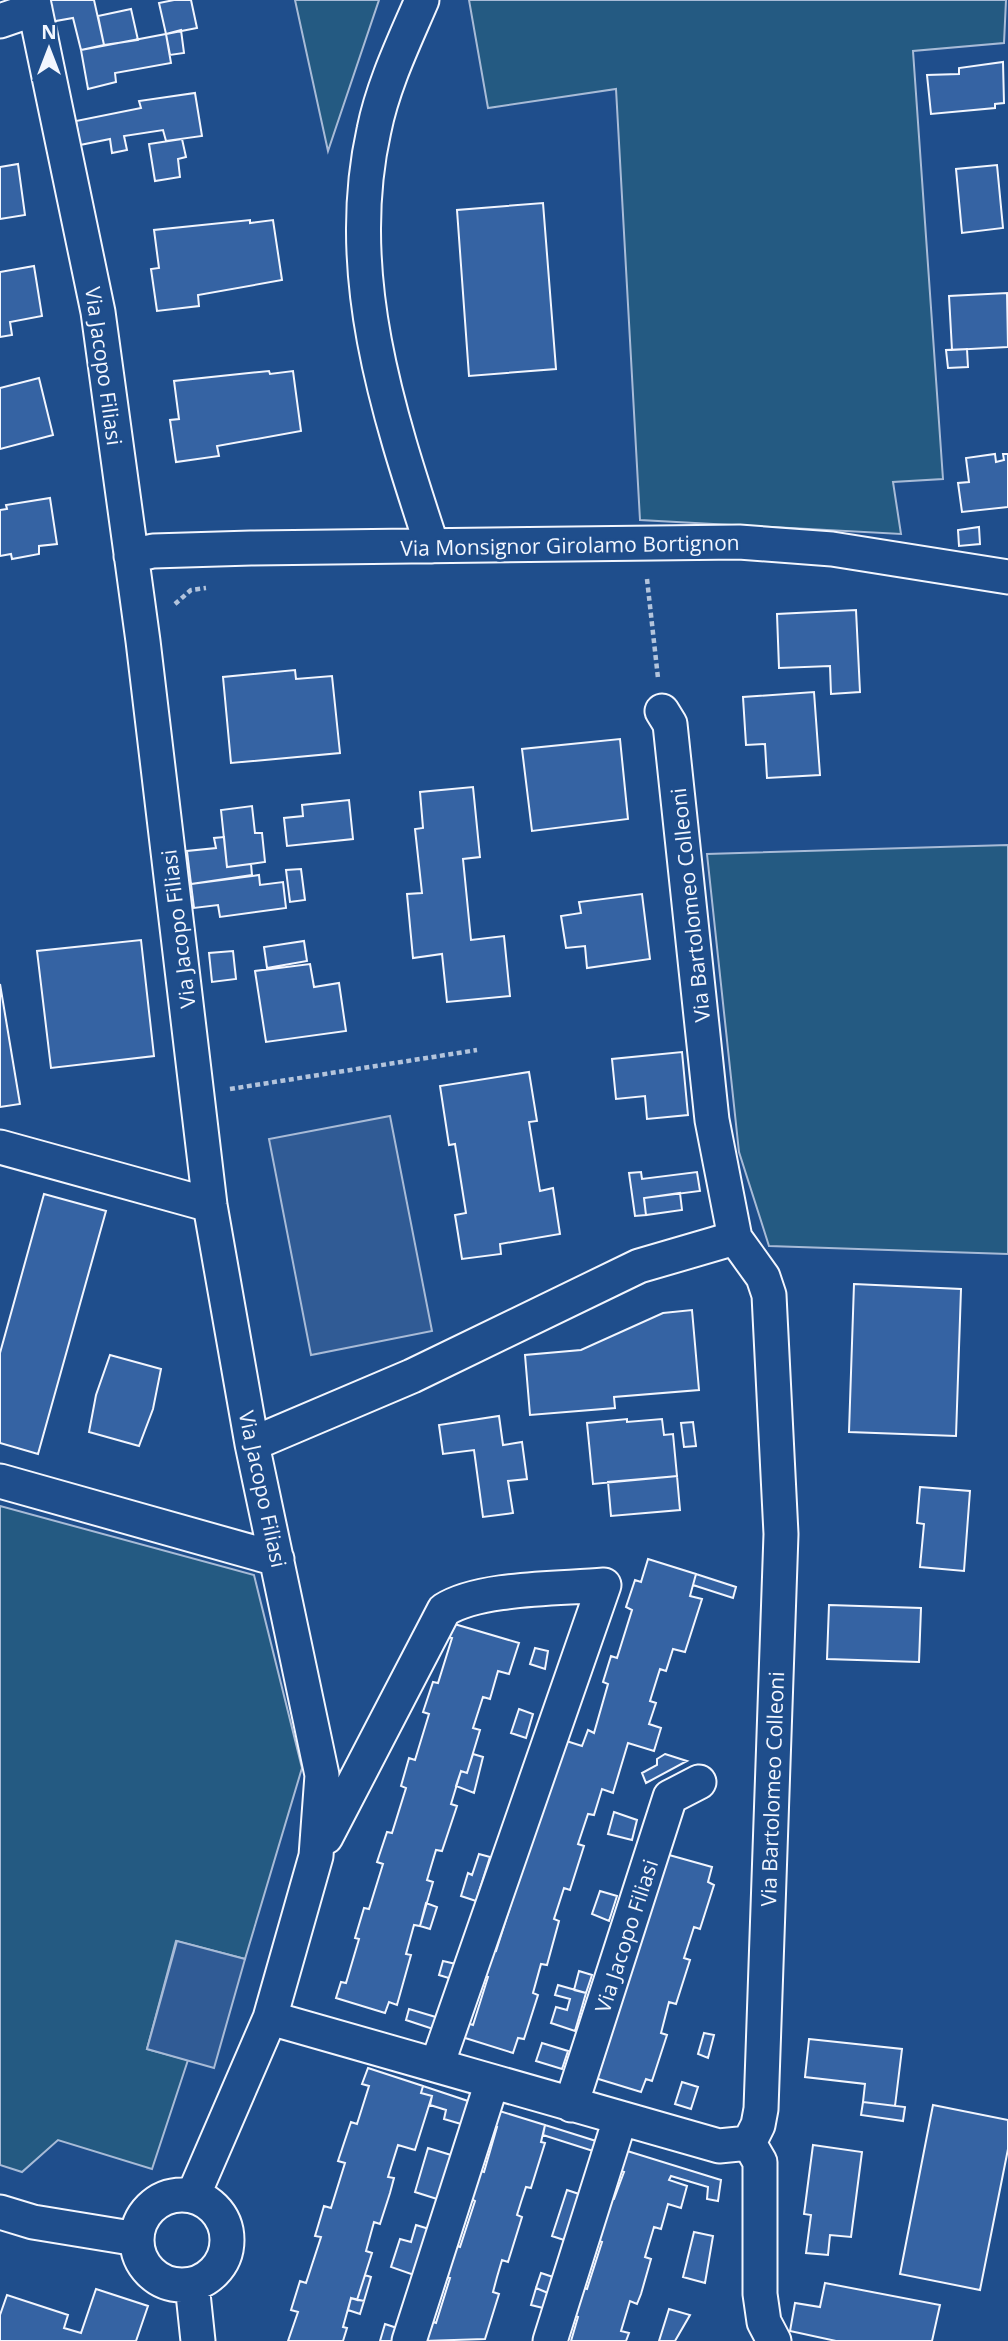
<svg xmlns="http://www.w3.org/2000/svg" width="1008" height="2341" font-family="'Open Sans',sans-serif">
<rect width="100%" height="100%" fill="#1f4e8c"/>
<path fill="#245a82" stroke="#a8bbd7" stroke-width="2" d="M295,0H379L328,151Z
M469,0H1006L1004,43L913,51L943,479L893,482L901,534L640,520L616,89L488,108Z
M1008,845V1254L769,1246L739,1152L707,854Z
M0,1506L254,1575L302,1768L245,1959L176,1941L147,2049L188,2060L152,2169L58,2140L22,2172L0,2165Z"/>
<path fill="#305b95" stroke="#a8bbd7" stroke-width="2" d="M390,1116L432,1331L311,1355L269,1139Z
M177,1941L245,1959L214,2068L147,2049Z"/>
<path fill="#3563a3" stroke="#f2f6ff" stroke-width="2" d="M45,0H94L104,45L81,50L73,18L50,22Z
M174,0H191L197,28L166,34L159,3Z
M131,9L138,40L104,45L98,16Z
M181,30L184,53L170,55L166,34Z
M166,34L171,63L115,73L116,82L88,89L81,50Z
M1003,62L1004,103L995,104V108L931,114L927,75L959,74V68Z
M195,93L202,136L166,141L163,130L124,136L127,150L112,153L110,139L80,145L76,121L141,108L139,101Z
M182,139L186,157L178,159L180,177L155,181L149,144Z
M18,164L25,215L0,219V167Z
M997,165L1003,228L962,233L956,169Z
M543,203L556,369L469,376L457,210Z
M250,220V223L273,220L282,280L198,295L199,306L157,311L151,269L159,268L154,230Z
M34,266L42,316L10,322L12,335L0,337V272Z
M1007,293L1008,347L952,350L949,296Z
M967,349L968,367L948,368L946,350Z
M269,371L270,374L293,371L301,431L217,446L219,456L176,462L170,420L179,419L174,381Z
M39,378L53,435L0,449V388Z
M995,454L996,462L1004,460L1003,454H1008V507L962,512L958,483L969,482L966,458Z
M50,498L57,544L39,546V554L12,559L11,554L0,556V510L7,509L6,505Z
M979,527L980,544L959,546L958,530Z
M856,610L860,692L831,694L830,666L779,668L777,614Z
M295,670L296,679L332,676L340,753L231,763L223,677Z
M814,692L820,775L767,778L765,744L746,745L743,697Z
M620,739L628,819L532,831L522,749Z
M473,787L480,857L463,859L471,940L504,936L510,996L447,1002L442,954L413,958L407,894L422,893L415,829L423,828L420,792Z
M349,800L353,839L287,846L284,818L303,816L302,805Z
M252,806L255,833H262L265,862L227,867L221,810Z
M224,837L227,867L251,864L252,875L191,884L187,851L216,848L214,838Z
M301,869L305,900L290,902L286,870Z
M259,875L260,885L283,882L286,908L220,917L218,905L194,908L191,884Z
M642,894L650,959L587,968L585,946L566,948L561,916L581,913L579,902Z
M141,940L154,1056L51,1068L37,951Z
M304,941L307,961L267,968L264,947Z
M233,951L236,979L212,982L209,953Z
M310,964L314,987L339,983L346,1031L266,1042L255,971Z
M0,984L20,1104L0,1107Z
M682,1052L688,1115L647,1119L645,1096L616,1099L612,1059Z
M529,1072L537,1121L529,1122L540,1191L553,1188L560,1234L500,1244L501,1254L462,1259L455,1215L466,1213L455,1144L449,1145L440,1086Z
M641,1172L642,1179L697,1172L700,1191L644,1198L646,1215L635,1216L629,1173Z
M680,1193L682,1210L646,1215L644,1198Z
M44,1194L106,1211L38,1454L0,1443V1353Z
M854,1284L961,1289L956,1436L849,1432Z
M692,1310L699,1390L614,1397L615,1408L530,1415L525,1355L581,1350L663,1313Z
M110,1355L161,1369L153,1409L139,1446L89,1432L96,1395Z
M499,1416L503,1445L522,1442L527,1479L508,1481L513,1513L483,1517L474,1450L443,1454L439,1425Z
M627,1419V1422L662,1419L664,1435L673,1434L677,1476L593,1484L587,1423Z
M693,1422L696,1446L684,1447L681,1423Z
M677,1476L680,1510L611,1516L608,1482Z
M920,1487L970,1491L964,1571L920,1567L924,1524L917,1523Z
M648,1559L696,1574L690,1596L702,1599L685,1652L673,1649L666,1671L660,1669L650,1701L656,1703L649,1724L661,1728L654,1751L628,1743L613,1793L602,1789L594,1815L588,1814L578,1844L584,1846L570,1890L564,1888L554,1919L559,1921L547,1965L541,1964L533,1993L538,1995L524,2039L518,2038L513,2053L462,2037L467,2023L473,2025L488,1977L482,1975L490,1949L496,1951L511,1904L506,1901L557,1738L582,1746L588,1730L594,1733L608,1684L603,1682L611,1656L617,1658L632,1610L626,1607L635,1580L641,1582Z
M696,1574L736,1587L733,1598L693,1585Z
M829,1605L921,1608L919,1662L827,1659Z
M451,1623L519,1643L509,1674L498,1671L490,1699L483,1697L473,1728L480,1730L467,1773L461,1771L451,1804L457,1806L442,1851L436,1850L427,1880L433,1882L420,1926L414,1925L406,1954L411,1955L397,2005L389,2002L385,2013L336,1998L341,1982L346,1983L359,1939L355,1938L364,1908L369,1909L383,1864L377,1862L387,1832L392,1833L406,1788L401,1786L409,1758L415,1760L429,1714L423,1712L433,1682L438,1683L452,1638L446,1637Z
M535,1648L548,1651L545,1669L530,1664Z
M519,1709L533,1714L526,1738L511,1733Z
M473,1754L483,1757L474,1793L456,1786L461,1771L467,1773Z
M665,1754L687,1761L646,1783L642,1773L657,1765V1759Z
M614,1812L637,1820L632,1840L608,1834Z
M662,1853L712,1867L708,1882L714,1885L700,1929L694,1927L684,1958L690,1960L676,2004L669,2002L661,2033L667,2035L652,2081L646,2079L641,2092L592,2077L596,2063L602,2064L640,1944L634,1942Z
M479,1854L490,1857L476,1901L461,1896L468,1873L472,1875Z
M600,1891L617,1896L609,1921L592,1914Z
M426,1903L437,1907L430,1929L420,1926Z
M443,1961L456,1964L452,1979L439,1975Z
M579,1971L592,1975L586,1993L574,1990Z
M558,1985L586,1993L575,2031L551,2023L556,2007L567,2010L570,1999L555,1995Z
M409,2009L439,2018L436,2030L406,2020Z
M704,2033L714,2035L708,2058L698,2054Z
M809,2039L902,2049L895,2106L863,2102L865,2084L805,2077Z
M542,2043L568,2051L562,2069L536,2061Z
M368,2068L423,2086L421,2093L432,2096L415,2150L398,2145L388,2177L394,2178L390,2193L380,2224L374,2222L366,2251L372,2253L357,2300L351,2298L343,2327L347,2328L343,2341H288L298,2312L291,2310L300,2281L306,2283L321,2237L315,2236L324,2206L331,2208L345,2163L338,2161L351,2122L357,2124L369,2086L362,2084Z
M682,2082L698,2087L691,2109L675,2104Z
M423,2086L468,2101L461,2124L444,2119L446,2110L430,2105L432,2096L421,2093Z
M863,2102L905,2107L903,2121L861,2115Z
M933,2105L1008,2120V2149L980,2290L900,2274Z
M493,2109L545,2125L541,2142L545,2143L531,2188L526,2187L521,2202L517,2215L522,2217L508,2262L502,2260L497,2277L493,2292L499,2294L485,2339L423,2341L430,2321L436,2323L450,2278L444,2277L454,2245L460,2247L475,2201L469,2198L477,2170L484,2172L497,2127L488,2124Z
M545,2125L596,2141L593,2151L543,2135Z
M813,2145L862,2152L851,2237L830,2235L828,2255L806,2253L811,2215L804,2214Z
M428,2148L451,2155L437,2199L415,2192Z
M624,2150L721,2180L718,2201L707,2199L708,2187L671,2176L669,2180L687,2186L681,2208L668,2204L661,2229L654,2227L645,2257L651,2259L641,2294L637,2304L630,2301L621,2331L629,2333L626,2341H571L578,2317L572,2315L580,2287L587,2289L602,2242L595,2240L608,2198L614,2199L624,2172L617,2170Z
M567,2190L579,2194L564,2240L552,2236Z
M416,2225L429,2229L414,2275L391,2267L400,2239L411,2242Z
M694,2232L713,2236L705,2283L683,2277Z
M541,2273L553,2277L548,2293L536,2288Z
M365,2275L371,2277L364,2301L357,2300Z
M825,2283L940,2305L932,2341H836L790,2331L795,2303L820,2307Z
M536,2288L548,2293L543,2308L531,2305Z
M96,2289L148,2306L136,2341H0V2315L7,2295L68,2315L64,2328L81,2333Z
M351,2298L364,2301L360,2314L348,2310Z
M669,2309L690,2315L675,2341H659Z
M385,2324L397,2328L393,2341H380Z"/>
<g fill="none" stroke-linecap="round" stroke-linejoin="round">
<g stroke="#f2f6ff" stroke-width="37">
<path id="minor" d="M33,0L98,312L143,641L210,1205L252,1444L322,1775L316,1856L270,2018L193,2196
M422,0C404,42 383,85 374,130C342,273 388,412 432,546
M0,21L35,9
M131,556L153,551L251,548L739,542L832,549L1008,577
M662,711L670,724L712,1120L735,1238
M0,1147L210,1205
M252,1444L412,1376L639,1266L735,1238L763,1277L769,1295L781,1534L761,2109L758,2125L749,2143L760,2162V2294L764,2322L774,2341
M0,1481L277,1559
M326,1837L444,1610C480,1587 560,1589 604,1585L437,2065
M270,2018L719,2146L749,2143
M571,2105L670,1797L699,1782
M137 2240a45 45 0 1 1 90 0a45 45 0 1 1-90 0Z
M0,2212L33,2222L137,2239
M192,2284L198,2341
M409,2341L492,2082
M550,2341L620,2119"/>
</g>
<path stroke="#b3c4dc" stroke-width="4.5" stroke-dasharray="5 3.5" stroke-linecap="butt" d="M647,579L658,678
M175,604L191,590L206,588
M230,1089L477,1050"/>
<use href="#minor" stroke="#1f4e8c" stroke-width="33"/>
</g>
<g text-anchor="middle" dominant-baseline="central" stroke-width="5" stroke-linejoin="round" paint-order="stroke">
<g font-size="21" fill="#f2f6ff" stroke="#1f4e8c">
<text transform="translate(104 366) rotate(82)">Via Jacopo Filiasi</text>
<text transform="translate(570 545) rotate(-1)">Via Monsignor Girolamo Bortignon</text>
<text transform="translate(690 905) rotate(-96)">Via Bartolomeo Colleoni</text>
<text transform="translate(178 929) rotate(-97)">Via Jacopo Filiasi</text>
<text transform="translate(263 1489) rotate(78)">Via Jacopo Filiasi</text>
<text transform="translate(772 1789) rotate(-88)">Via Bartolomeo Colleoni</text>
<text transform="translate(626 1936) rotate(-72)">Via Jacopo Filiasi</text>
</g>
</g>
<g transform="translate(49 49)" stroke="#1f4e8c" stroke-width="5" paint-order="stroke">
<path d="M0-5L12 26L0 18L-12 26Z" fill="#f2f6ff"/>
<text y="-10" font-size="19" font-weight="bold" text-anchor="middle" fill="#f2f6ff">N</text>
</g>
</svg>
